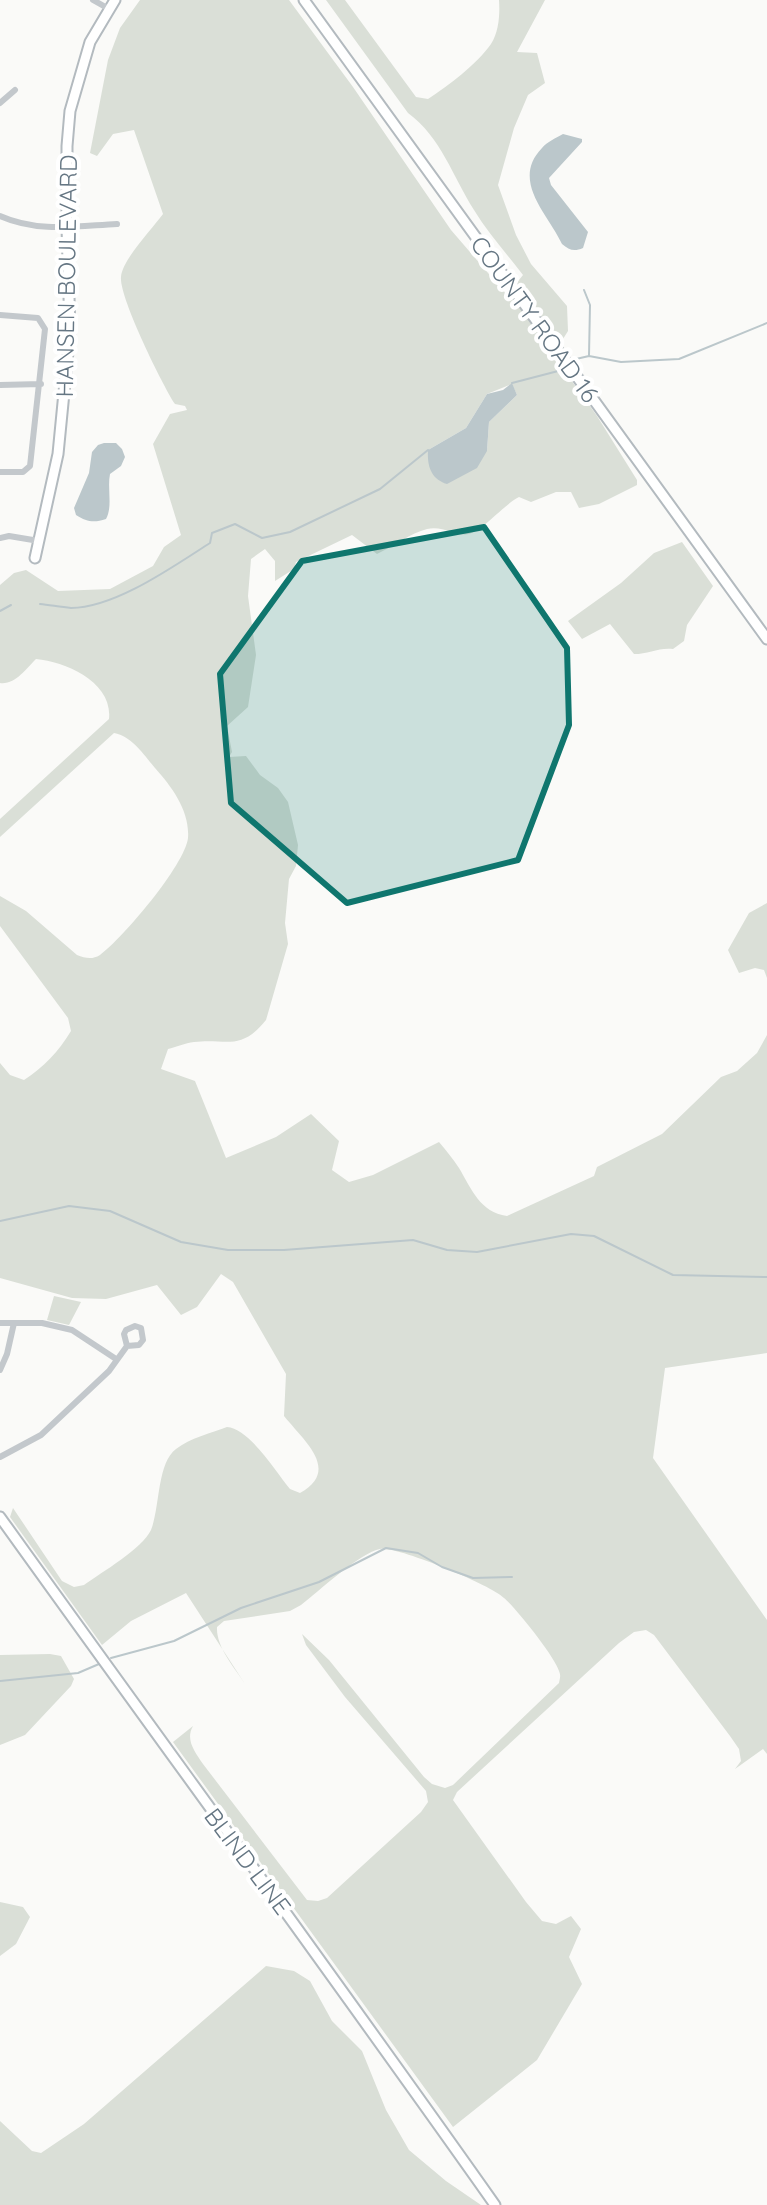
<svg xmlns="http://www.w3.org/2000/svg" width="767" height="2205" font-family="Quicksand,sans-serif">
<rect width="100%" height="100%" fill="#fafaf8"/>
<path fill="#dadfd7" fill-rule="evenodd" d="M140,0H289L353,87L451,230L507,295L523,275C507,254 488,233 474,210C453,177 441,137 408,113L326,0H345L416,97L428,99C448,86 477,64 491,44C499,32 500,14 499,0H545L517,52L537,53L545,83L528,95L514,128L498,185L516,235L531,264L567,306L568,331L553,355L597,416L637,480V485L599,504L579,508L571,492H556L531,502L519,497C502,506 485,529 469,534C457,537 443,525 427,529C411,533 392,547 377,554L352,535L296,562L294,569L275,581V561L265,549L251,559L248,596L256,655L248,707L227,726L232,752L229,757L246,756L260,775L278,788L288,802L298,845L296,866L289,879L285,923L288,944L266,1020C240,1052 227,1038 194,1042C185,1043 176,1047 168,1049L161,1069L195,1081L226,1158L276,1137L311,1114L339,1141L332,1170L349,1182L373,1175L439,1142C446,1150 453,1159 459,1168C472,1190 480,1212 507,1216L594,1176L597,1167L662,1134L721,1077L737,1071L757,1053L767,1035V1353L665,1368L653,1458L767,1620V1754L763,1749L735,1769L741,1761L739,1749L730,1736L654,1635L646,1630L634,1632L619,1643L457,1792L453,1800L526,1902L542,1921L556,1924L571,1916L581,1929L569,1957L582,1984L537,2060L453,2127L173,1742L193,1726C185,1740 195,1752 203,1764L307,1900L318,1901L327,1898L421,1812L428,1802L426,1791L345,1697L306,1645L302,1634L329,1660L424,1777L432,1784L445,1788L453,1785L559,1683C560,1677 561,1676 559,1671C555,1657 516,1608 504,1598C491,1585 397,1546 380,1549C361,1552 318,1592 301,1605L290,1611L224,1621L217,1627C216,1647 234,1667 245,1684L186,1593L131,1621L102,1645L10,1517L13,1508L62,1581L74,1587L84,1585C102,1572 142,1549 151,1530C160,1508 157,1463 176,1449C190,1438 211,1433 227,1427C249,1428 276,1472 290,1489L300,1493C341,1470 304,1441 284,1416L286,1374L233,1282L221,1274L197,1307L181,1315L157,1285L106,1299L72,1298L0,1278V1063L10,1075L24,1080C43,1068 59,1051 71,1031L68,1018L0,926V896L26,911L77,955C85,958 92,960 100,955C122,939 185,865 188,838C190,811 172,787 155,768C143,754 133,737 114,733L0,837V819L109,719C113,682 66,662 36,659C26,669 15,685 0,683V585L14,573L26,570L58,591L110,589L153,566L164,547L181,535L153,444L170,414L187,410L185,406L175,404C162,384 119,297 121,277C122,260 152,229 163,214L134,130L113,134L97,156L90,153L108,60L120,28ZM512,384L517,395L489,422L487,451L428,450L466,428L487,394Z
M682,542L713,586L687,625L684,641L673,649C660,647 648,654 634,654L610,624L582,639L568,621L621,583L654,553Z
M767,903V978L764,970L755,968L739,973L728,950L749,913Z
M54,1296L81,1302L69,1325L47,1320Z
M50,1654L61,1656L74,1679L71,1686L25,1735L0,1745V1655Z
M0,1902L23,1907L30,1917L16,1944L0,1956Z
M266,1966L294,1971L310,1981L332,2021L362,2051L386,2110L409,2150L446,2181L481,2205H0V2121L32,2151L41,2153L84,2124Z"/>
<path fill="#bbc7cb" d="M563,134L582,139V142L549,178L551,185L588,232L583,248C574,252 569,250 562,244C549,215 510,181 542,148C547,142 556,138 563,134Z
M512,383L517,395L489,422L487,451L477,468L447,484C431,479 427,466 428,450L466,428L487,394L503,390Z
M104,443H116L122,449L125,457L121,466L110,474C107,489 113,506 106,519C94,523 87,522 76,515L74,508L89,473L92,452L98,445Z"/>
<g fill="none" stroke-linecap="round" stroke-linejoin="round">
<path stroke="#bbc7cb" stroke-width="2" d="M584,290L590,305L589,355
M576,359L589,356L621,362L679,359L767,323
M512,383L562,370
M40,604C50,605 60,607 71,608C115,608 174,566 210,543L212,533L235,524L262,538L290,532L380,489L428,450
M0,611L11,605
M0,1221L69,1206L110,1211L181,1242L228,1250H284L413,1240L447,1250L477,1252L571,1234L594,1236L673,1275L767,1277
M111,1658L174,1641L241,1608L319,1582L386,1548L418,1553L442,1567L473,1578L512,1577
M0,1681L78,1673L99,1664"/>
<g stroke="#b3babf" stroke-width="13">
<path id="secondary" d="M304,0L767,639
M35,558L58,454L70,331L67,227V146L70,111L90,42L115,0
M0,1517C165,1747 332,1974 495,2205"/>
</g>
<path stroke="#c3c8cc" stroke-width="6" d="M93,0L109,9
M0,103L15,90
M0,216C38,233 77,226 117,224
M0,315L38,318L45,329L30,466L23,472H0
M0,385L41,384
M0,538L9,536L39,541
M0,1323H42L72,1330L116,1359
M0,1370L7,1354L14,1323
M0,1457L41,1435L109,1371L127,1346L139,1345L143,1340L141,1328L135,1326L126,1330L124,1334L127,1346"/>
<use href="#secondary" stroke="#fff" stroke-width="9"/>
</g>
<path fill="#0f766e" fill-opacity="0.2" stroke="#0f766e" stroke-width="6" stroke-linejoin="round" d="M484,527L567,648L569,725L518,860L347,903L231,803L220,674L302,561Z"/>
<g text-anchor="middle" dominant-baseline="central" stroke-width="8" stroke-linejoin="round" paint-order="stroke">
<g font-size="24" fill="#657683" stroke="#fff">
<text transform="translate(66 276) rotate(-89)">HANSEN BOULEVARD</text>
<text transform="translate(535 319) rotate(54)">COUNTY ROAD 16</text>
<text transform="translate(248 1861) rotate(53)">BLIND LINE</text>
</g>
</g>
</svg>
